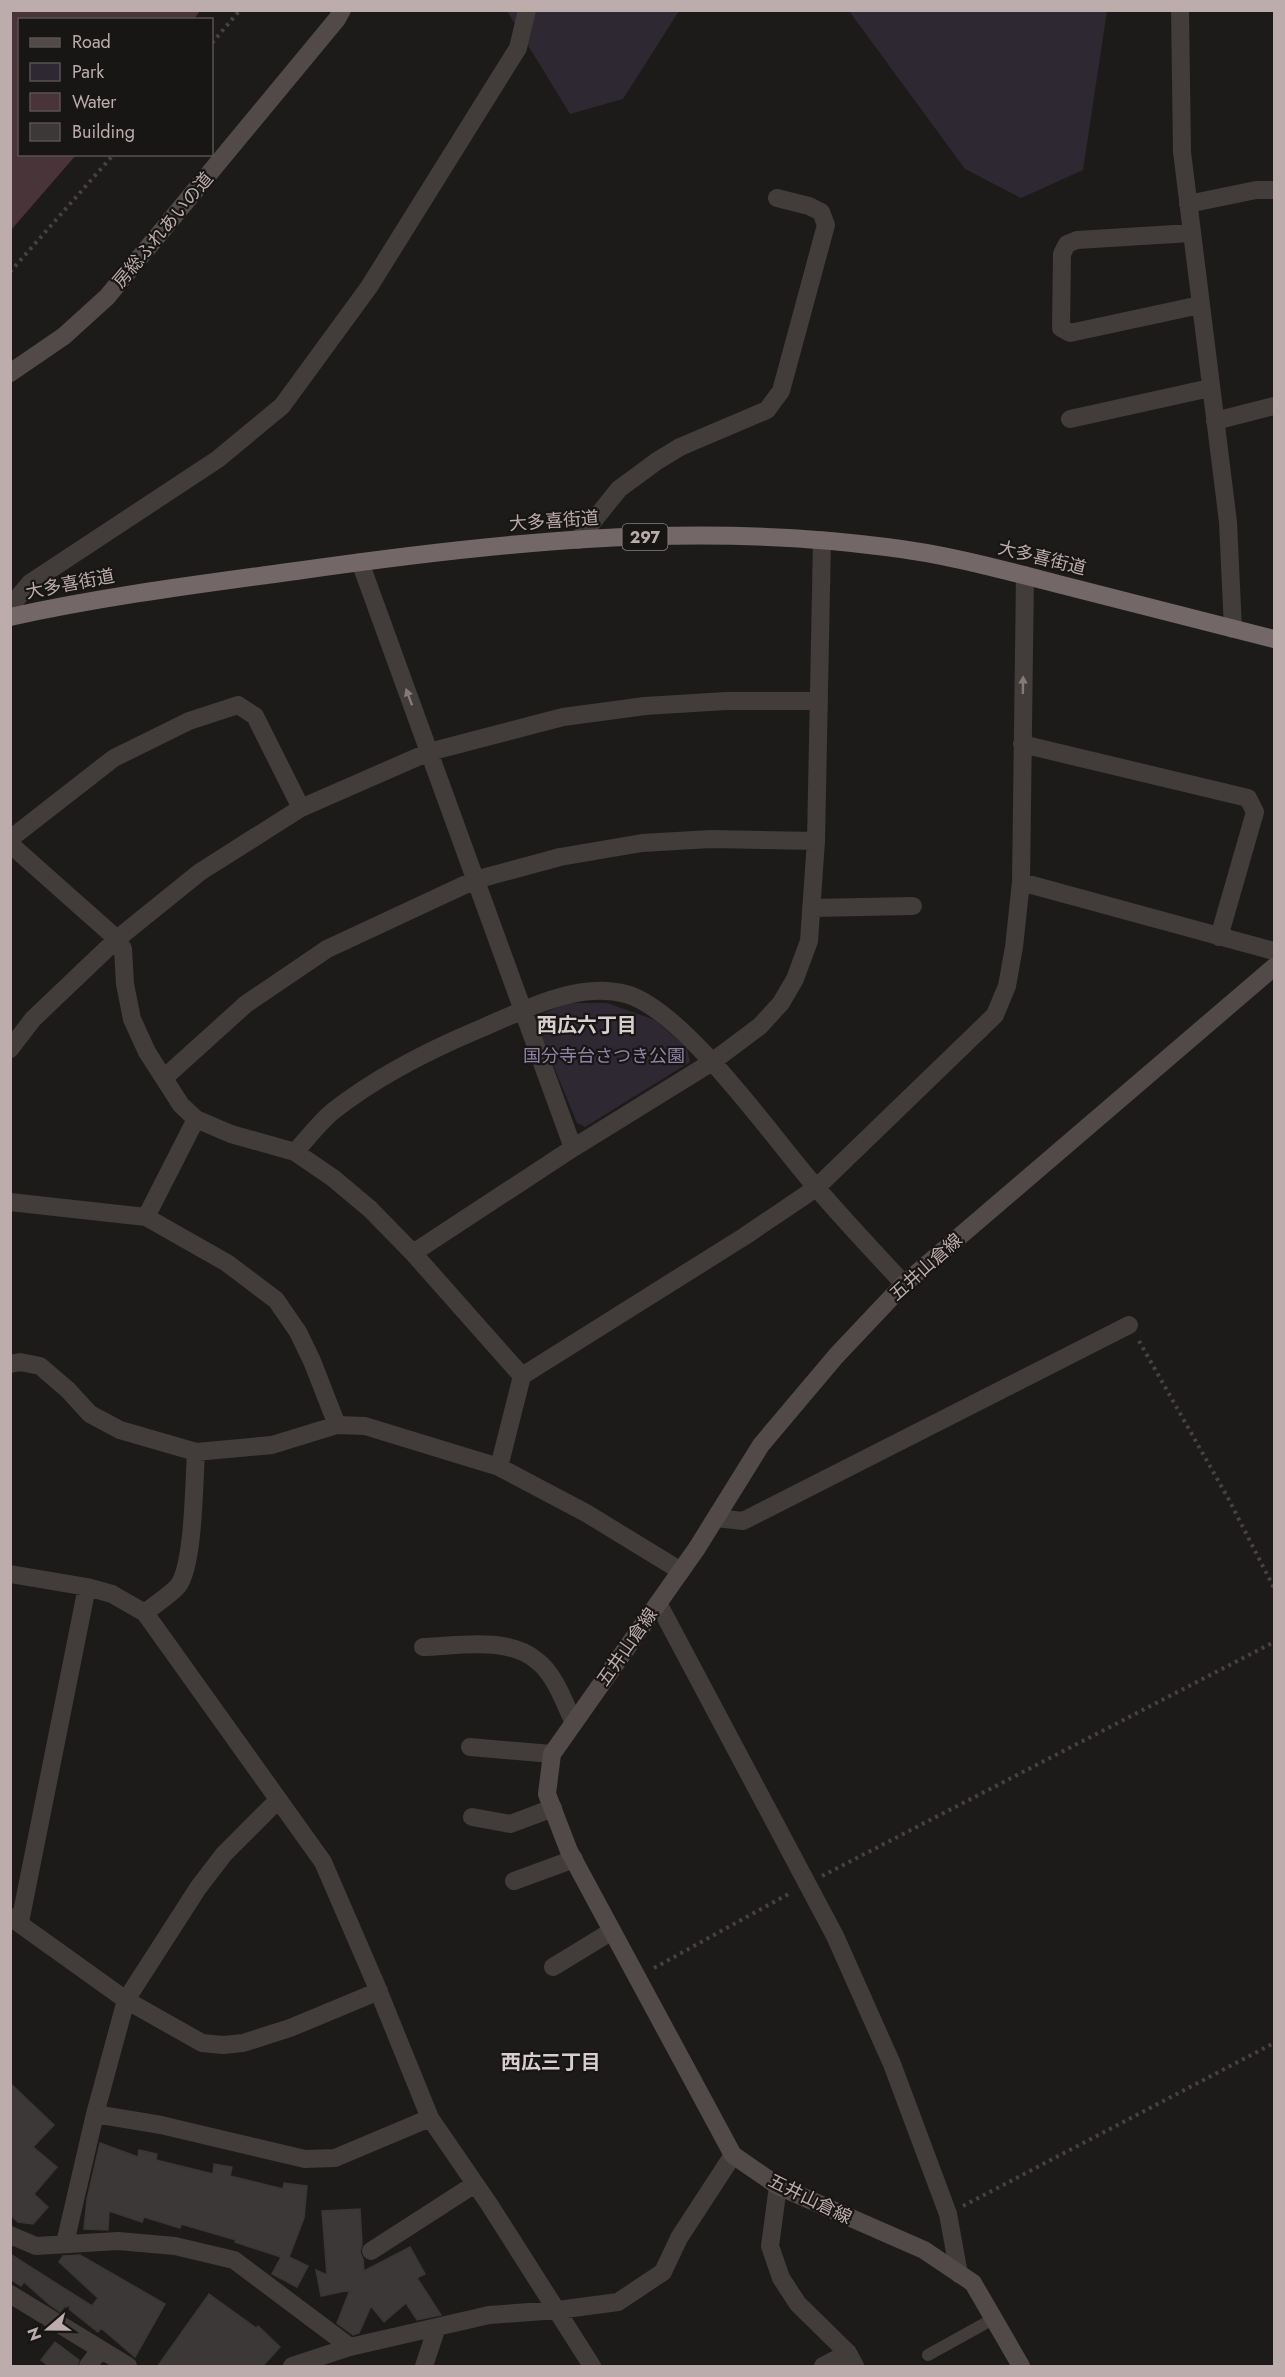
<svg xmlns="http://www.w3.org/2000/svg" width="1285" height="2377" font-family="Jost,'Noto Sans JP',sans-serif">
<rect width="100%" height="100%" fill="#1d1b1a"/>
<path fill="#2d2832" d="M507,11H679L623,99L570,114Z
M849,11H1107L1083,170L1021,198L965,169Z
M566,1003H607L655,1020L687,1048L690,1062L585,1127L577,1123L538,1028L542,1014Z"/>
<path fill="#493439" d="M11,10L200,11L194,19L20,20V154L76,155L11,230Z"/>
<path fill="#3c3837" stroke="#393634" stroke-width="1.5" d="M10,2083L54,2125L33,2147L57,2167L34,2194L48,2207L33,2224L18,2222L10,2215Z
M100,2143L138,2157L139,2150L157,2154L156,2160L213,2174L214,2164L232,2167L230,2176L283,2189L284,2183L307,2186L304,2218L289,2257L308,2266L297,2287L272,2274L281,2257L235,2242L236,2240L181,2224L180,2228L144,2217L142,2222L109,2211L108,2230L84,2229L87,2199Z
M360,2209L362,2244L360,2252L363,2259L364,2271L410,2247L425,2274L417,2278L441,2315L417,2320L406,2303L384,2322L371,2306L359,2333L353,2335L337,2323L350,2290L321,2296L316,2270L327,2275L322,2211Z
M10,2254L92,2306L98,2298L59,2262L63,2256L80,2255L165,2304L135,2357L101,2328L98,2332L65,2306L60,2312L50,2305L24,2282L21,2286L10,2279Z
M209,2294L256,2328L258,2326L280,2347L262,2367H157Z
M55,2342L79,2360L77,2367H50L41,2360Z"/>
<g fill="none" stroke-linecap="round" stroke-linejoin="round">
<path stroke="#494141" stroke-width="4" stroke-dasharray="3 4.5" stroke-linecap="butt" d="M212,43L240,10
M10,272L114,154
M1139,1341L1228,1498L1274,1588
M822,1876L1274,1642
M654,1968L792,1892
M963,2206L1274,2043"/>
<path stroke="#423c3b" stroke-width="12" d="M928,2355L993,2319"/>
<path stroke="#423c3b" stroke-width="18" d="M1180,10L1182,152L1228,522L1233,629
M1188,204L1256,190H1274
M1191,233L1077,240L1067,244L1062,254L1061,328L1070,333L1200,305
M1070,419L1210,388
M1215,421L1274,406
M578,540L619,489L657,461L680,447L767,410L781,391L826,225L821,212L809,206L777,198
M360,562L573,1148
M10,613L14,602L30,583L218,459L282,406L369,287L518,48L527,10
M1022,744L1248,798L1255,812L1219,937
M10,839L114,758L189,721L238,705L255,716L301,808
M10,844L117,939L123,949L125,984L132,1019L147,1052L181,1105L196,1119L231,1134L295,1152L333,1178L370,1209L413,1253L522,1376
M1021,882L1274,951
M811,908L913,906
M10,1049L33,1019L117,939L200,872L301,808L429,752L563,717L645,706L726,701H819
M164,1078L246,1004L327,949L475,880L560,857L642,843L711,839L816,841
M295,1152C307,1139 318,1124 332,1112C376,1077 429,1050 482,1028C524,1010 578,981 626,994C684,1010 773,1138 815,1186C844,1220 874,1252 904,1284
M10,1202L146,1217L227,1263L276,1300L298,1332L312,1361L337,1425
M146,1217L196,1119
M413,1253L573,1148L712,1062L760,1026L781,1003L795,979L809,941L816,841L822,540
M10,1364L20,1362L40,1366L68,1390L90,1414L120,1430L196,1452L272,1445L337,1425L365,1426L499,1467L586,1513L681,1571
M499,1467L522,1376L745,1236L816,1188L995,1015L1007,986L1014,947L1021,882L1025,575
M716,1518L743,1521L1129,1325
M10,1574L87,1587L112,1594L145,1613L323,1862L374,1980L430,2118L489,2204L592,2366
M658,1603L835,1936L892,2064L948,2214L959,2274
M145,1613C155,1604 169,1596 178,1586C194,1566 194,1480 196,1452
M423,1647C458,1646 506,1636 536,1660C555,1674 564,1702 574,1723
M470,1747L552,1754
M472,1817L510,1824L553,1808
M514,1881L574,1859
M10,1917L126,2000L202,2043L223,2045L243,2043L290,2028L379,1991
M20,1922L87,1587
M553,1967L612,1931
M95,2114L161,2125L305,2159L335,2158L430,2118
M778,2186L770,2246L781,2278L798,2304L848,2353L855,2366
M10,2235L36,2246L118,2241L175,2246L234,2260L350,2347
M65,2243L95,2114L126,2000L198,1888L224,1854L277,1801
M371,2251L475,2184
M10,2294L128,2366
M88,2366L100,2350
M292,2366L350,2347L489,2315L558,2310L618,2302L663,2272L679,2238L733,2155
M424,2366L437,2327
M823,2366L848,2353"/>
<path stroke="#524a49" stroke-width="18" d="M10,373L64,336L107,297L337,19L342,10
M1021,2366L973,2283L924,2250L778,2186L733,2155L569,1851L547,1794L552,1754L697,1548L761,1445L836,1356L904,1284L1274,967"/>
<path stroke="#736767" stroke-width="18" d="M10,617C105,596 201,584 296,571C491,543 690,521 886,547C946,554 1004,570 1062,585C1133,603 1204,621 1274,639"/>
</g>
<defs><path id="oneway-solid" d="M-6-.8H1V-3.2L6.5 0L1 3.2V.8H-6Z" transform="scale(1.5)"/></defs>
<g fill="#867a79">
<use href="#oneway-solid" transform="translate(1023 685) rotate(-89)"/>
<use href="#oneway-solid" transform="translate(409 697) rotate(-110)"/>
</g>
<g text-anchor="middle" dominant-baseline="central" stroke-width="4.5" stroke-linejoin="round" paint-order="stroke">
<rect fill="#181615" stroke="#8c7f7f" stroke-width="1.5" x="622.5" y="524" width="45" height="26" rx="4.5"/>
<g font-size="16" font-weight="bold" fill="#bdacac">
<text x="645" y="537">297</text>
</g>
<g font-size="18" fill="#bdacac" stroke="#181615">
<text transform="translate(163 230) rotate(-50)">房総ふれあいの道</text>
<text transform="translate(554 521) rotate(-4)">大多喜街道</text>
<text transform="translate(1042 558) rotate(14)">大多喜街道</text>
<text transform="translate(70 584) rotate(-11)">大多喜街道</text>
<text transform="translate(926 1267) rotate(-42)">五井山倉線</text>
<text transform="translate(627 1647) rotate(-55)">五井山倉線</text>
<text transform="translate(810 2199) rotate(26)">五井山倉線</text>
</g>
<g font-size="18" fill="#9183a8" stroke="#181615">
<text x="604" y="1056">国分寺台さつき公園</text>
</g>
<g font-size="20" font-weight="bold" fill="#d8cece" stroke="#181615">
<text x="587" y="1025">西広六丁目</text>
<text x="551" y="2062">西広三丁目</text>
</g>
</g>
<rect width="1285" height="2377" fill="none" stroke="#bdacac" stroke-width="24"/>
<rect x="18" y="18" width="195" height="138" fill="#181615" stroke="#5a5251" stroke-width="1.5"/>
<rect x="30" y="38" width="30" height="9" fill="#524a49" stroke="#5a5251" stroke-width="1.5"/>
<text x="72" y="48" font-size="18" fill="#bdacac">Road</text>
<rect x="30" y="63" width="30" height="18" fill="#2d2832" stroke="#5a5251" stroke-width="1.5"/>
<text x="72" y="78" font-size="18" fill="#bdacac">Park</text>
<rect x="30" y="93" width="30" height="18" fill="#493439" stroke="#5a5251" stroke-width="1.5"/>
<text x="72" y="108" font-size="18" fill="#bdacac">Water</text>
<rect x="30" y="123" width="30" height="18" fill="#3c3837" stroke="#5a5251" stroke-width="1.5"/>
<text x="72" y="138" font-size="18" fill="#bdacac">Building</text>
<g transform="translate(48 2329) rotate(250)" stroke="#181615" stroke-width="4.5" paint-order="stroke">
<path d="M0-4.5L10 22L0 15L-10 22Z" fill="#bdacac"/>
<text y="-9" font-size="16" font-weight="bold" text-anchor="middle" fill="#bdacac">N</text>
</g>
</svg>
